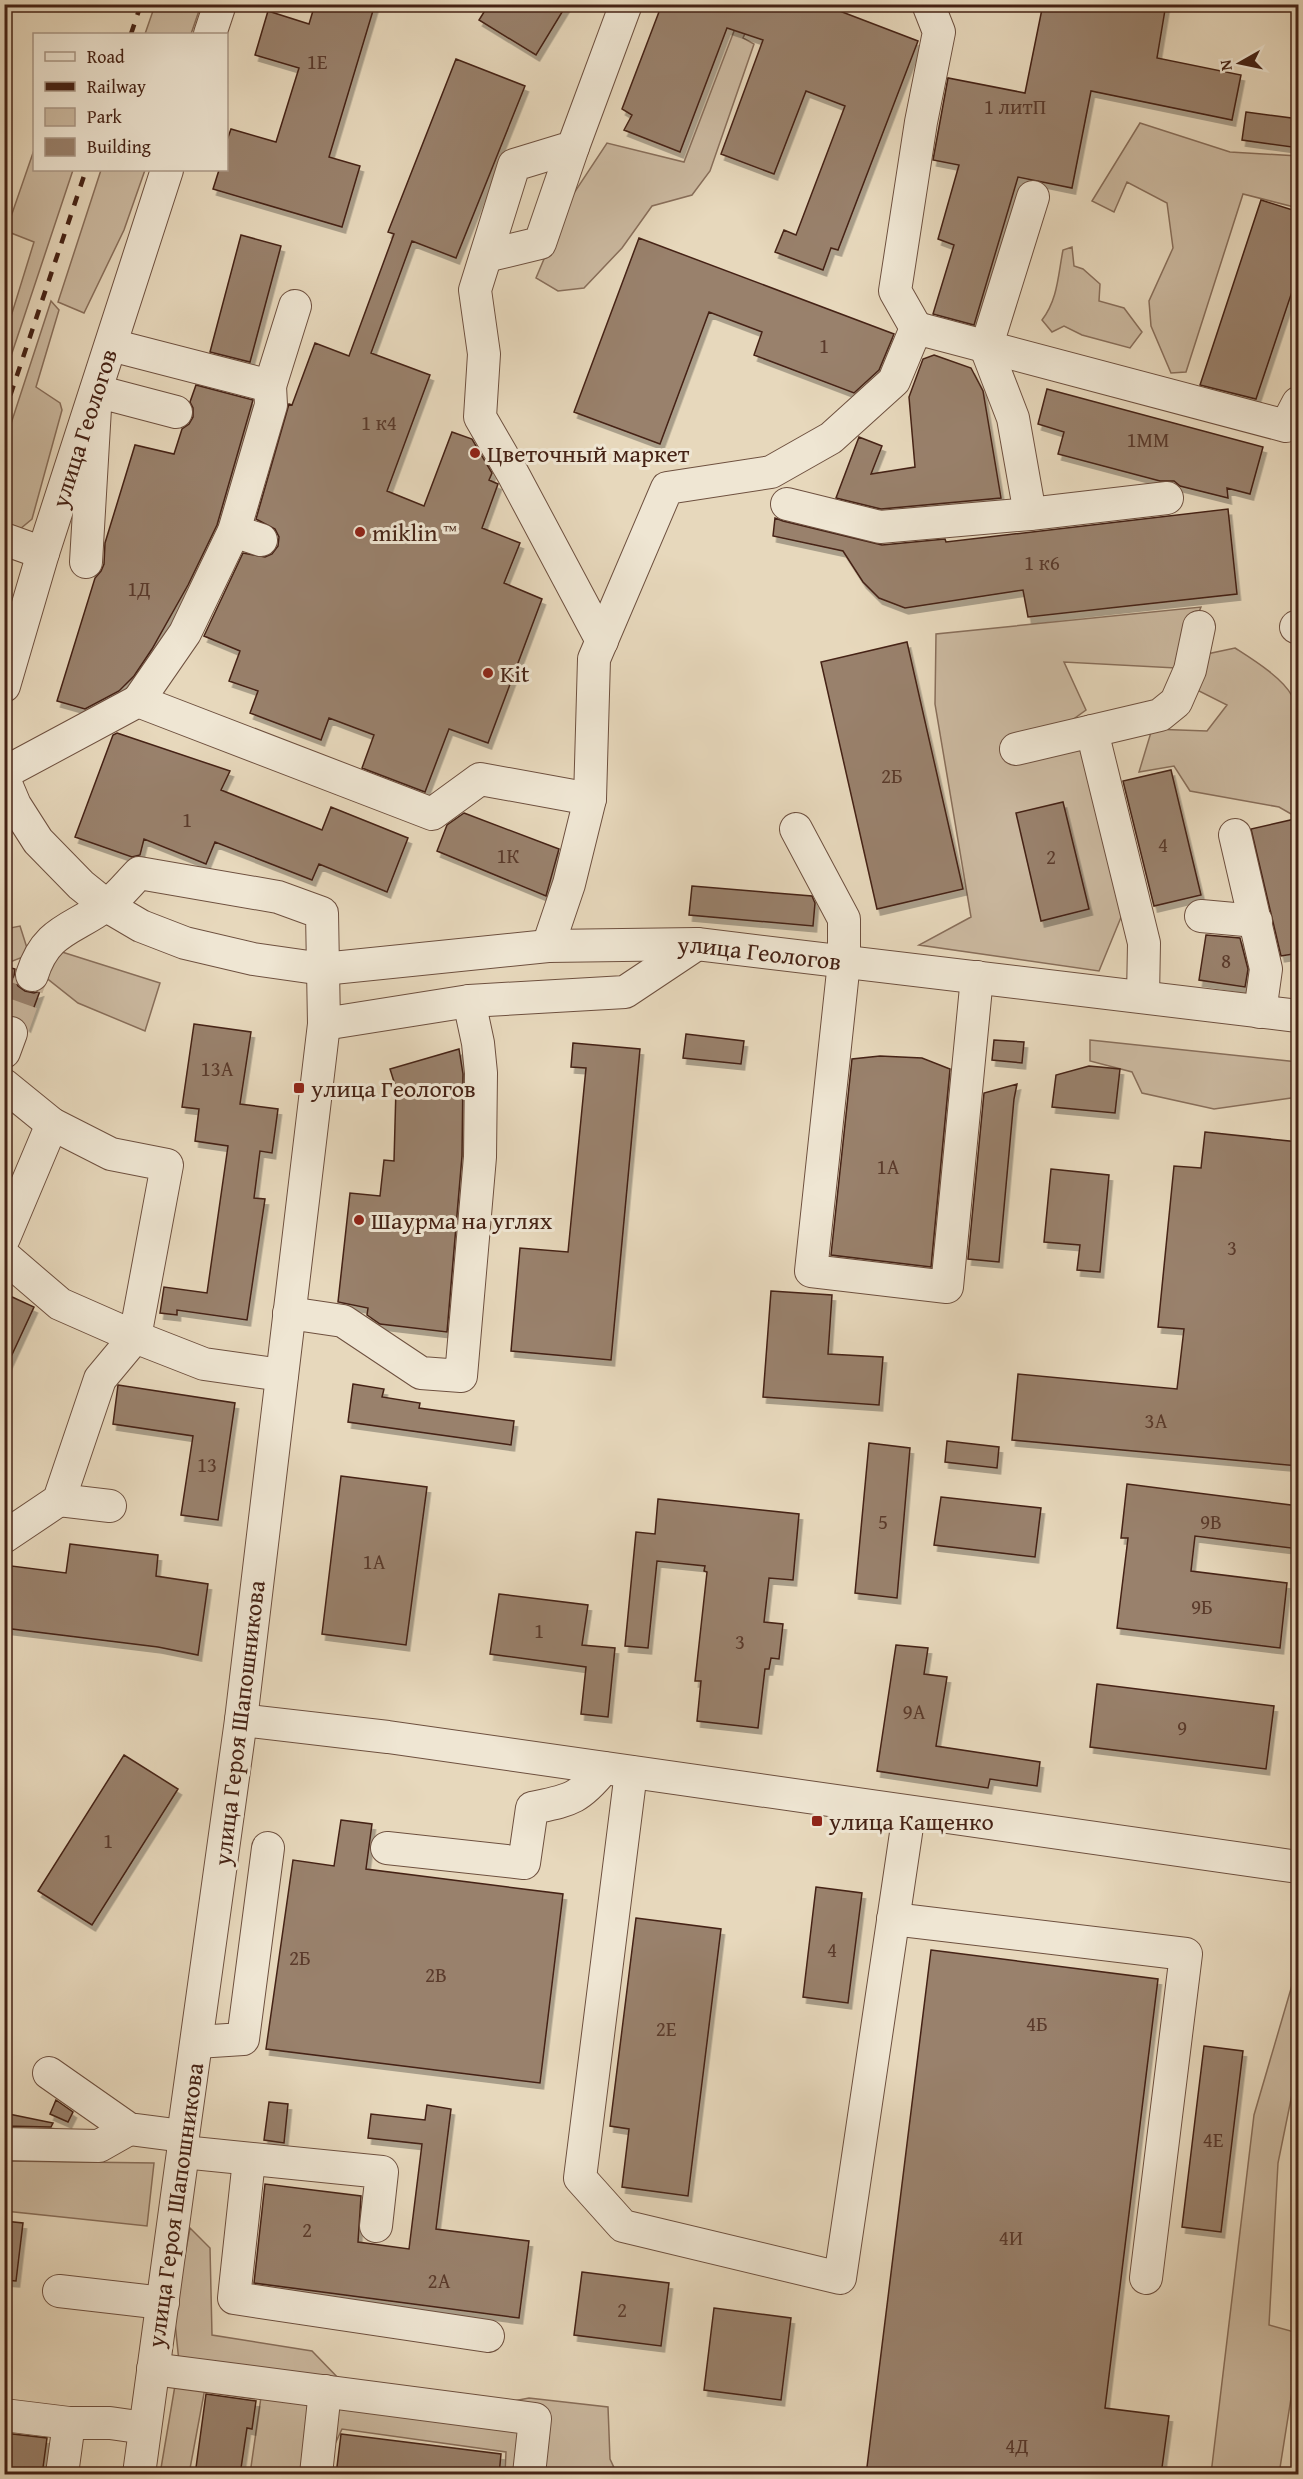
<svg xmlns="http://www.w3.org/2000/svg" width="1303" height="2479" font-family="'Gentium Book Plus',serif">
<defs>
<filter id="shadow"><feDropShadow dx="3.5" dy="6" stdDeviation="0" flood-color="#0004"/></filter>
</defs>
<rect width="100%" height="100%" fill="#e7d8bc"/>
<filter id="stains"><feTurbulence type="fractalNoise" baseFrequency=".00333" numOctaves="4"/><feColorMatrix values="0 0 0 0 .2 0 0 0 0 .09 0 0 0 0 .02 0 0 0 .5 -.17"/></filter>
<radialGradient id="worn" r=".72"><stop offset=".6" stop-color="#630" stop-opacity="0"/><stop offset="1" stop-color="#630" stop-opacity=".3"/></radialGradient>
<path fill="#cbb9a0" stroke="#886e5a" stroke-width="1.5" d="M155,5H201L191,34H145Z
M744,5H758L743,38L754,44L710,171L692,195L652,206L622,248L584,288L558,291L536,278L568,202L607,143L684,162Z
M1140,123L1230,152L1298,156V208L1243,194L1186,372L1171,373L1151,326L1149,301L1173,248L1167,203L1127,182L1114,212L1092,201Z
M34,150V170H73L10,359L12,372L5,394V320L9,350L8,326L34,242L6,231Z
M101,170H145L124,230L84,313L58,302Z
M1072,247L1074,266L1083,269L1100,284L1099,301L1124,308L1142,332L1130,348L1082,335L1064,326L1052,332L1042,320C1058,299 1058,275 1063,250Z
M51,301L59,310L36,387L60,403L62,410L32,519L14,534L5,530V442Z
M1201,607L1176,668L1064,662L1086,710L1064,726L1090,764L1124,910L1099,971L919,945L971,917L935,704L936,634Z
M1235,648C1252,659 1283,678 1292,696C1303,722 1298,788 1298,818L1279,807L1190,791L1174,766L1139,772L1152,729L1207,731L1227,705L1191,687L1207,654Z
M20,926L27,948L23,957L5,964V929Z
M62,952L160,983L145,1031L78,1003L44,976Z
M1090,1040L1298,1062V1097L1214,1109L1142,1093L1132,1072L1090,1061Z
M1295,1975H1298V2065L1278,2163L1269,2325L1298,2333V2354L1279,2474H1211L1254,2115Z
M5,2161L154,2163L147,2226L5,2211Z
M190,2228L210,2248L212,2335L312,2351L345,2385L497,2404L529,2398L608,2407L610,2459L617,2474L505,2473L506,2452L342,2429L321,2474H250L261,2397L205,2388L189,2474H160L179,2362L174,2313Z"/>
<path fill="#99816c" stroke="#452215" stroke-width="1.5" filter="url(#shadow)" d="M315,4H375L329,157L360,166L342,227L213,189L219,170H226V143L231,129L276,142L299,68L255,55L268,11L309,24Z
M489,4H567L536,55L479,20Z
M662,4H839L837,10L918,41L838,250L831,248L823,270L775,252L784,230L796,235L845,106L806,91L774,174L721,154L763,40L727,28L680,152L624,130L632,115L622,109Z
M1043,4H1166L1157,58L1241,75L1232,120L1091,91L1072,188L1018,177L974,325L933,314L954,245L938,239L959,165L933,160L948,78L1025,93Z
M456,59L525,86L456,258L412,241L371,353L430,375L387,491L424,506L452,432L472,439L492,473L489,480L498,484L482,528L520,543L504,583L542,599L488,743L449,729L425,792L362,768L374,735L329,718L321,740L250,713L258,691L229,681L240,651L204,636L243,553L265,557L272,554L278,546L279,537L275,529L256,519L289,404L292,405L315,343L349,356L394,234L388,232Z
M1246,112L1299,119V148L1242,140Z
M1261,200L1299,212V271L1256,399L1200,385Z
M241,235L281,246L250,362L210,352Z
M639,238L894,334L879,370L854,393L754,355L762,332L709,312L660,444L574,412Z
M934,355L971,368L983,391L1001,498L881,509L836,498L859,437L882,446L871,474L915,467L909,397L923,359Z
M196,385L253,400L217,525L188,585L152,649L134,676L119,691L85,709L57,701L95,578L101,571L104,564L105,543L135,445L174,454L182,429L189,424L193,417V408L190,402Z
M1047,389L1263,447L1250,494L1227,488L1228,498L1180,486L1174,481H1160L1058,454L1064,432L1038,424Z
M1228,509L1237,594L1028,617L1023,590L905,608L879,598L863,582L843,551L773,536L775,518L783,521L882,545L945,539L946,542Z
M907,642L963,889L877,909L821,662Z
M117,733L230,771L221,790L322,830L331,807L408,838L387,892L319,864L312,880L215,842L206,864L144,839L140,855L132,857L75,837L113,735Z
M1171,770L1201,895L1154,906L1123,781Z
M1063,802L1089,909L1041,921L1016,813Z
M464,813L559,849L546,896L437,851L447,825Z
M1295,819L1299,835V953L1281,956L1251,829Z
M692,886L812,896L815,903L813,926L689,915Z
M1206,935L1240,938L1248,969L1245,987L1199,980Z
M4,966L15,969L14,977L18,986L25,991L34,993L40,991L27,1026L18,1016L4,1017Z
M194,1024L251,1032L240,1104L278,1109L272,1153L260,1151L254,1198L265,1199L247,1320L177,1310V1315L160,1313L164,1287L207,1293L228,1146L195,1141L199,1109L182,1107Z
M686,1034L744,1041L741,1064L683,1058Z
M994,1040L1024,1042L1022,1063L992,1060Z
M573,1043L640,1049L611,1360L511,1351L520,1248L568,1252L586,1068L571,1067Z
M459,1049L463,1074L462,1156L447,1332L380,1324L367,1315L368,1308L338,1302L350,1193L380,1196L384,1160L394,1161L396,1088L390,1069Z
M880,1056L922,1058L950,1069L931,1267L831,1255L852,1059Z
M1089,1066L1120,1069L1115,1113L1052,1107L1056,1075Z
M1017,1084L1014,1099L999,1262L968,1259L984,1093Z
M1205,1132L1299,1142V1466L1012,1440L1018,1374L1177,1389L1184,1329L1158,1327L1174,1166L1201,1168Z
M1051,1169L1109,1175L1100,1272L1077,1270L1080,1245L1044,1242Z
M771,1291L832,1295L828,1354L883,1357L879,1405L763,1397Z
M10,1296L34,1307L4,1372V1308Z
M353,1384L384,1389L382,1397L420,1403L419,1408L514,1421L511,1445L348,1422Z
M118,1385L235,1403L218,1520L181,1515L193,1436L113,1424Z
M947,1441L999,1447L997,1468L945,1462Z
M869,1443L910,1448L897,1598L855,1593Z
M341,1476L427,1487L406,1645L322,1634Z
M1127,1484L1299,1506V1549L1195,1536L1191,1571L1287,1583L1280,1648L1117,1628L1128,1538H1121Z
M941,1497L1041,1508L1035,1557L934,1545Z
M658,1499L799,1514L793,1580L769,1578L764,1622L783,1624L779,1659L771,1658L769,1669H765L758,1728L697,1721L701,1681H695L707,1572L704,1571L705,1566L657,1561L648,1648L625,1646L636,1532L655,1534Z
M70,1544L158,1555L156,1576L208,1584L198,1655L158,1647L4,1628V1565L66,1573Z
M499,1594L588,1605L582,1645L615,1648L608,1717L581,1714L586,1667L490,1654Z
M896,1645L928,1648L924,1674L947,1677L936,1746L1040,1762L1037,1786L990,1779L988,1788L877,1771Z
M1097,1684L1274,1706L1266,1769L1090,1747Z
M124,1755L178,1789L92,1925L38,1891Z
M341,1820L372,1824L366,1869L563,1894L540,2083L266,2049L293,1860L334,1866Z
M816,1887L862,1893L848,2003L803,1997Z
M636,1918L721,1929L688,2196L622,2187L629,2129L610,2126Z
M931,1950L1158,1979L1105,2408L1169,2416L1161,2475H866Z
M1204,2046L1243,2051L1221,2232L1182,2227Z
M56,2100L73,2112L68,2122L50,2114Z
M269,2102L288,2104L284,2143L264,2140Z
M427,2105L451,2109L436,2229L529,2241L519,2318L254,2283L265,2184L361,2196L358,2242L409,2249L422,2144L368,2138L371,2114L425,2120Z
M4,2113L53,2123L51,2127L4,2126Z
M4,2221L23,2223L16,2281L4,2280Z
M582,2272L669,2283L661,2346L574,2335Z
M714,2308L791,2318L781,2400L704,2390Z
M206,2394L256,2401L252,2429L247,2428L240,2475H195Z
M4,2433L47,2438L42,2475H4Z
M341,2434L501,2454L499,2475H336Z"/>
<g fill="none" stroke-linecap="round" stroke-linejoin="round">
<path stroke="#c7b49b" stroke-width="32" stroke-dasharray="32 16" stroke-linecap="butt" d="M11,1033L32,975"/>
<g stroke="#6e503f" stroke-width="34">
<g id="minor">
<path d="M210,34L220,4"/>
<path d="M1033,197L986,348L1013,418L1030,514L1167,498"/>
<path d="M486,256L540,243L573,147"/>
<path d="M916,328L895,291L921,122L939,32L928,4"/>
<path d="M111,345L270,386L295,306"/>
<path d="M787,504L880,527L1030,514"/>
<path d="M234,531L261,540"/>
<path d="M4,539L43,553"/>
<path d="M86,562L96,391L176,412"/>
<path d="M1296,627L1298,628"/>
<path d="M602,641L513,474L480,417L484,354L475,290L514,165L573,147L626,4"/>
<path id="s1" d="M4,686L43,553L167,170"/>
<path d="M138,701L185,633L234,531L271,405L270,386"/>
<path d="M1092,731L1144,943L1143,997"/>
<path d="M1016,749L1160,715L1176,702L1190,670L1199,627"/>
<path d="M4,773L138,701L432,814L480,779L590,799"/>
<path id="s2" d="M4,779L15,805L38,841L81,885L107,906L141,926L185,943L253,959L323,969L548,946L697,944L1298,1016"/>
<path d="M796,829L844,919V962L811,1271L947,1287L977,977"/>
<path d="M1235,835L1266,969L1260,1012"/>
<path d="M1201,916L1256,921"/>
<path d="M548,946L569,884L590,799L594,659L667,488L771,472L831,438L894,381L916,328L1286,426L1298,403"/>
<path d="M32,975C46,930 72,930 105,906C118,898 128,884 139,873L278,897L322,913L324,1024L241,1720L183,2136V2152L139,2474"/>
<path d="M324,1024L469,1001L625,992L697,944"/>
<path d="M4,1052L11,1033"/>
<path d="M4,1085L52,1124L111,1154L167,1165L135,1337L100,1379L59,1500L4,1537"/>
<path d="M4,1238L52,1124"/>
<path d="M4,1256L60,1304L135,1337L204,1364L282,1375"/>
<path d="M289,1313L343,1321L421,1373L461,1376L480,1157L481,1073L478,1043L469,1001"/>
<path d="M59,1500L110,1506"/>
<path d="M241,1720L388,1737L1298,1867"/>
<path d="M631,1772L580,2178L623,2226L840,2278L909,1813"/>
<path d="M387,1848L524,1863L532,1808C570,1800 578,1800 604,1768"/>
<path d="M893,1919L1186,1954L1146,2278"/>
<path d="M197,2042L243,2039L268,1848"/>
<path d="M49,2073L129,2129L183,2136"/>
<path d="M4,2144L99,2146L129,2129"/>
<path d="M183,2152L382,2172L376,2226"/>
<path d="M249,2160L234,2298L488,2336"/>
<path d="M59,2291L163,2303"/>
<path d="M153,2369L535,2419L529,2474"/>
<path d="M4,2415L69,2423"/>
<path d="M62,2474L69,2423H110L145,2428"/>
<path d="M316,2474L325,2391"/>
</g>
</g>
<use href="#minor" stroke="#efe6d3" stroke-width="32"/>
<path stroke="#452215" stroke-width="4.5" stroke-dasharray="10 10" stroke-linecap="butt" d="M131,34L141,4
M4,414L86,170"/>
</g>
<g fill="#8f2418" stroke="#efe6d3" stroke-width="2">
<circle cx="475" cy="453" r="6"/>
<circle cx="360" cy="532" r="6"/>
<circle cx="488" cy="673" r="6"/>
<rect x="293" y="1082" width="12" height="12" rx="3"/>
<circle cx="359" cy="1220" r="6"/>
<rect x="811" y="1815" width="12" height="12" rx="3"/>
</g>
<g text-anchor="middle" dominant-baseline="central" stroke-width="6" stroke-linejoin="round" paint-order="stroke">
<g font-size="21" fill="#5a3a2b">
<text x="317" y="61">1Е</text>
<text x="1015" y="106">1 литП</text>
<text x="824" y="345">1</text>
<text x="379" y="422">1 к4</text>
<text x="1148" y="439">1ММ</text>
<text x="1042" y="562">1 к6</text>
<text x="139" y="588">1Д</text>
<text x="892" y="775">2Б</text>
<text x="187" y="819">1</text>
<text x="1163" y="844">4</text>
<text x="508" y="855">1К</text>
<text x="1051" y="856">2</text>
<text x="1226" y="960">8</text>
<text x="217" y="1068">13А</text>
<text x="888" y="1166">1А</text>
<text x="1232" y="1247">3</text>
<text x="1156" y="1420">3А</text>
<text x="207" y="1464">13</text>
<text x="883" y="1521">5</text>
<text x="1211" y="1521">9В</text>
<text x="374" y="1561">1А</text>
<text x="1202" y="1606">9Б</text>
<text x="539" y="1630">1</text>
<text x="740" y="1641">3</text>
<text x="914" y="1711">9А</text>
<text x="1182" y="1727">9</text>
<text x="108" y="1840">1</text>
<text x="832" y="1949">4</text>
<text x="300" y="1957">2Б</text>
<text x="436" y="1974">2В</text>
<text x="1037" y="2023">4Б</text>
<text x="666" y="2028">2Е</text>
<text x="1213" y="2139">4Е</text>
<text x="307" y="2229">2</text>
<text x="1011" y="2237">4И</text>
<text x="439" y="2280">2А</text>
<text x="622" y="2309">2</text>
<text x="1017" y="2445">4Д</text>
</g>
<g font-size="24" fill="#452215" stroke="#efe6d3">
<text stroke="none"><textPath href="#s1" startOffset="270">улица Геологов</textPath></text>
<text stroke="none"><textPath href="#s2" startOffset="831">улица Геологов</textPath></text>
<text transform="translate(239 1723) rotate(-83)">улица Героя Шапошникова</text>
<text transform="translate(175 2205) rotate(-82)">улица Героя Шапошникова</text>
</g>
<g font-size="24" fill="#452215" stroke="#efe6d3" text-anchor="start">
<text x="487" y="453">Цветочный маркет</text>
<text x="372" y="532">miklin ™</text>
<text x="500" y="673">Kit</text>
<text x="311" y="1088">улица Геологов</text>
<text x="371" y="1220">Шаурма на углях</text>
<text x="829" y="1821">улица Кащенко</text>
</g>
</g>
<rect width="1303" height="2479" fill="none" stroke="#e7d8bc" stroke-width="24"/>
<rect x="6" y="6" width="1291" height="2467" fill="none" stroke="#452215" stroke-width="3"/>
<rect x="12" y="12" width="1279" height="2455" fill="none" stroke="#452215" stroke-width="1.5"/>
<rect x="33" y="33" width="195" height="138" fill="#efe6d3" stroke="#ab9887" stroke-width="1.5"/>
<rect x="45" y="52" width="30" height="9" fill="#efe6d3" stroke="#ab9887" stroke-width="1.5"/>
<text x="87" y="63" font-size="18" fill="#452215">Road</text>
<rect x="45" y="82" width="30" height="9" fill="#452215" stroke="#ab9887" stroke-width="1.5"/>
<text x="87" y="93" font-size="18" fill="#452215">Railway</text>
<rect x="45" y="108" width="30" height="18" fill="#cbb9a0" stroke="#ab9887" stroke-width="1.5"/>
<text x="87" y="123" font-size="18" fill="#452215">Park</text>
<rect x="45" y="138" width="30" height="18" fill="#99816c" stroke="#ab9887" stroke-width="1.5"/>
<text x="87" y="153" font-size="18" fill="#452215">Building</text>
<g transform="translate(1240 63) rotate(261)" stroke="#efe6d3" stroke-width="4.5" paint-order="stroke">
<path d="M0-4.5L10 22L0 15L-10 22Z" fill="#452215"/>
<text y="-9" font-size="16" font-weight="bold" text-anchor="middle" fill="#452215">N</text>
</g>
<rect width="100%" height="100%" filter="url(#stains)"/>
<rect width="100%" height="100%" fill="url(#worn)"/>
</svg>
